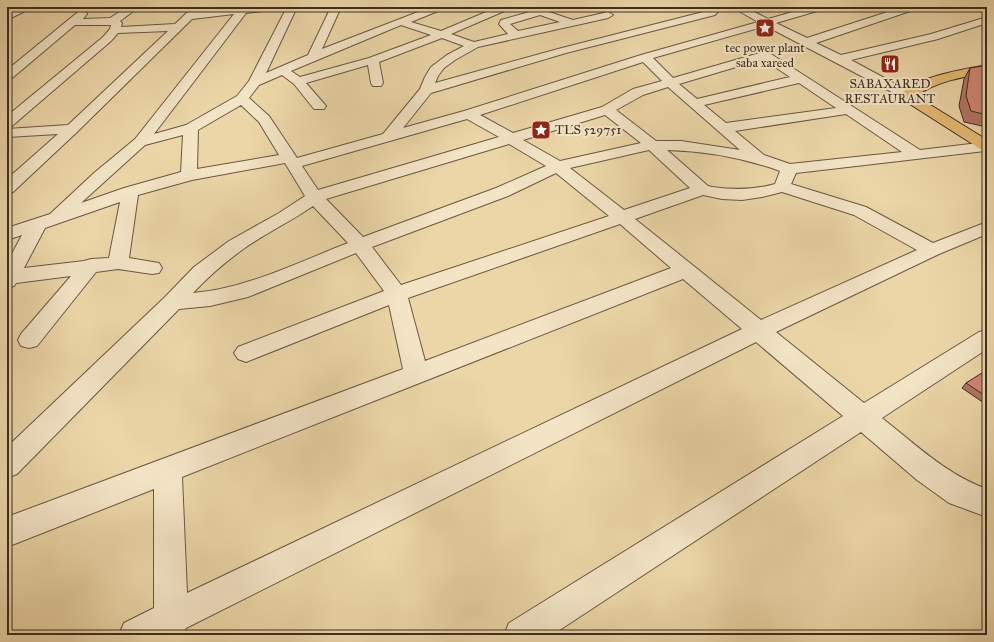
<svg xmlns="http://www.w3.org/2000/svg" width="994" height="642" font-family="'IM FELL Great Primer',serif">
<rect width="100%" height="100%" fill="#ecd6a8"/>
<filter id="stains"><feTurbulence type="fractalNoise" baseFrequency=".005" numOctaves="4"/><feColorMatrix values="0 0 0 0 .2 0 0 0 0 .09 0 0 0 0 .02 0 0 0 .5 -.17"/></filter>
<radialGradient id="worn" r=".72"><stop offset=".6" stop-color="#630" stop-opacity="0"/><stop offset="1" stop-color="#630" stop-opacity=".3"/></radialGradient>
<g fill="none" stroke-linecap="round" stroke-linejoin="round">
<g stroke="#685844" stroke-width="2">
<path id="minor" d="M20,7H33L7,20V13Z
M127,7H139L120,21L122,23L121,27L175,24L193,7H204L199,12L244,7H275L270,10L246,13L154,134L186,125L237,96L249,81L287,7H297L266,73L308,55L331,7H341L322,49L431,7H445L443,9L411,22L441,31L498,7H511L509,9L451,34L474,42L508,34L499,24L501,20L540,9L573,20L608,12L613,15L608,18L478,47L455,60L444,68L438,76L435,83L558,49L707,11L711,7L721,8L715,15L566,53L431,93L403,128L464,111L641,55L758,22L732,7H745L768,19L810,7H826L824,9L776,23L807,38L903,7H918L916,9L816,43L841,55L931,34L987,17V23L938,39L851,60L912,93L914,96L912,99L907,100L766,26L653,58L673,78L763,52L771,54L920,150L987,142V150L985,151L796,173L791,184L866,207L933,243L987,222V234L939,254L776,332L864,403L979,332L987,330V349L882,418C915,444 947,475 987,489V517L949,503L917,480L861,432L552,635H504L509,623L843,416L756,342L186,628L183,635H119L124,623L154,608V489L7,547V517L403,369L389,305L246,362L238,359L234,353L238,347L384,291L356,253L248,297L210,306L179,309L17,474L7,478V447L165,297L194,267L229,241L279,213L305,196L285,163L192,180L138,195L129,258L159,263L162,268L159,273L152,274L118,269L96,272L37,346L29,348L21,346L18,340L21,334L71,276L16,283L14,286L7,288V263L22,235L7,240V228L50,214L94,173L135,139L234,14L192,19L77,132L13,192L7,193V179L58,134L7,137V129L68,125L168,31L118,33L111,41L12,126L7,127V116L103,37L110,29L111,25H75L11,79L7,80V70L78,12H86L87,14L83,19L110,18ZM540,15L560,22L518,31L510,24ZM401,25L431,35L369,58L300,77L291,71ZM442,38L464,46L447,55L431,67L425,77L420,89L383,134L297,158L269,116L249,98L259,85L282,75L294,84L314,109H324L326,106L306,83L368,65L371,83L373,86H381L383,83L379,62ZM763,59L790,77L697,99L679,84ZM643,62L662,81L633,89L602,107L513,133L480,115ZM799,83L836,108L726,123L704,105ZM668,87L740,150L681,141H656L616,110L643,95ZM241,105L259,122L279,155L197,169L198,130ZM846,114L902,152L790,164L764,155L735,131ZM605,115L641,143L560,161L523,140ZM467,119L499,137L318,190L302,166ZM183,135L181,172L124,188L81,203L145,145ZM509,144L546,166L496,188L363,237L326,199ZM649,150L690,188L624,210L570,168ZM667,150C705,151 744,158 780,171L775,184C754,190 734,190 712,187L708,186ZM556,173L609,216L401,285L372,247L508,196ZM782,192L854,215L917,250L761,320L635,219L703,195L722,199L742,200L762,197ZM120,202L109,258L91,259L84,261L24,268L45,228ZM313,206L348,243C299,262 245,289 193,293C208,277 224,263 242,250C264,234 290,222 313,206ZM620,224L671,268L425,361L408,298ZM683,279L742,329L187,593L182,477Z"/>
</g>
<g stroke="#3c2e22" stroke-width="2">
<path id="major" d="M987,65V73C962,77 937,81 916,96L987,140V152L982,150L902,99L900,96C913,77 965,69 987,65Z"/>
</g>
<use href="#minor" fill="#f3e4c6" fill-rule="evenodd"/>
<use href="#major" fill="#e6bb74" fill-rule="evenodd"/>
</g>
<path fill="#b27465" stroke="#3c2e22" d="M970,68L987,99V118L982,126L964,122L959,106L964,79Z
M987,372V405L962,388L966,383Z"/>
<path fill="#cf8775" stroke="#3c2e22" d="M983,66L987,99V115L971,111L966,96L970,68Z
M985,371L987,372V397L966,383Z"/>
<defs>
<g id="sight-square" transform="scale(1)"><rect x="-9" y="-9" width="18" height="18" rx="4" fill="#8f2418" stroke="#f3e4c6"/><path d="M0-6L1.8-2.2L6-1.7L2.9 1.2L3.7 5.4L0 3.3L-3.7 5.4L-2.9 1.2L-6-1.7L-1.8-2.2Z" fill="#fff"/></g>
<g id="restaurant-square" transform="scale(1)"><rect x="-9" y="-9" width="18" height="18" rx="4" fill="#8f2418" stroke="#f3e4c6"/><path d="M-5-6h1v4h1v-4h1v4h1v-4h1v5L-1.5 .5V6h-2V.5L-5-1ZM5-6V6H3V1.5H1.5Q1.5-4 5-6Z" fill="#fff"/></g>
</defs>
<g fill-rule="evenodd">
<use href="#sight-square" x="765" y="28"/>
<use href="#restaurant-square" x="890" y="64"/>
<use href="#sight-square" x="541" y="130"/>
</g>
<g text-anchor="middle" dominant-baseline="central" stroke-width="4" stroke-linejoin="round" paint-order="stroke">
<g font-size="13" fill="#3c2e22" stroke="#f3e4c6">
<text x="765" y="48">tec power plant<tspan x="765" dy="15">saba xareed</tspan></text>
<text x="890" y="84">SABAXARED<tspan x="890" dy="15">RESTAURANT</tspan></text>
<text x="555" y="130" text-anchor="start">TLS 529751</text>
</g>
</g>
<rect width="994" height="642" fill="none" stroke="#ecd6a8" stroke-width="24"/>
<rect x="8" y="8" width="978" height="626" fill="none" stroke="#3c2e22" stroke-width="2"/>
<rect x="12" y="12" width="970" height="618" fill="none" stroke="#3c2e22"/>
<rect width="100%" height="100%" filter="url(#stains)"/>
<rect width="100%" height="100%" fill="url(#worn)"/>
</svg>
